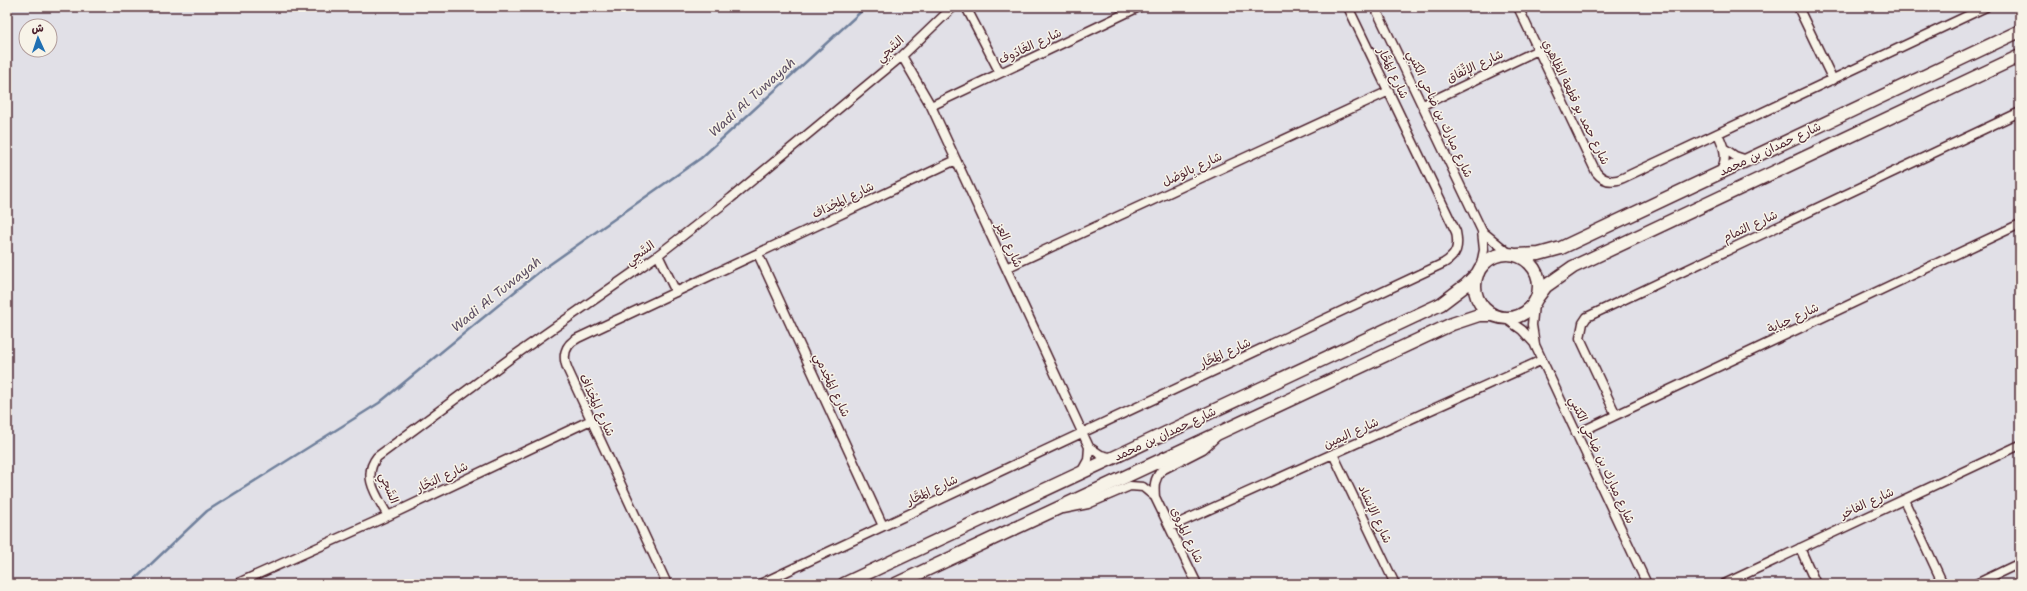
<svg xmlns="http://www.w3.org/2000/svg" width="2027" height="591" font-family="'Shantell Sans','Playpen Sans Arabic',sans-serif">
<rect width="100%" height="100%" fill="#e1e0e7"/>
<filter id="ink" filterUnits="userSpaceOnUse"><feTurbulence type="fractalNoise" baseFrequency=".025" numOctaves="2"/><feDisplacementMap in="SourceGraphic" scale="8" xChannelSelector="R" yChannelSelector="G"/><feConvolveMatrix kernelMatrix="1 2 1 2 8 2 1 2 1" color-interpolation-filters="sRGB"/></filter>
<g filter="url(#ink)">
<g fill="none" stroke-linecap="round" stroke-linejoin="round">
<path stroke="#70809c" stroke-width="2.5" d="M130,584L207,511L379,403L539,272L701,158L866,7"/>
<g stroke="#4a1f2b" stroke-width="11">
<path id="minor" d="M966,7L1000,73
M1375,7L1482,231L1484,250L1480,269
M1518,7L1596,172C1603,181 1612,183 1623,178L1986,7
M1798,7L1833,80
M902,56L931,106L1089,447L1088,460L1082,471
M1423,105L1538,50
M931,106L1139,7
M1718,134C1725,149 1728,158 1720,173
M1725,149L1735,156L1747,160
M1482,231L1510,254
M758,254L883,526
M658,255L676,292
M1006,268L1389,91
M1534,304L1532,325L1535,345L1647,584
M1505,318L1522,330L1534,343
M1616,415L1580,338L1583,323L1587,317L2020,112
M1576,434L2020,224
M1089,447L1101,455L1113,458
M1333,454L1395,584
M1904,500L1943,584
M1063,509L1088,504L1130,486L1143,487L1155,497
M388,516C378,497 361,477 377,457L508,360L658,255L731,198L902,56L953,7
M1170,527L1542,360
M1800,548L1816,584
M236,584L388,516L591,420
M667,584L568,370C562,357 564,345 578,338L956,160
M760,584L1444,263C1457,255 1459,247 1456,232L1348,7
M1197,584L1155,497C1154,486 1154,479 1162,470L1203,449L1216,437
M1724,584L2020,445
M1976,584L2020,563"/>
</g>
<g stroke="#4a1f2b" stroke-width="15">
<path id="primary" d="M1475 286a32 32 0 1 1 64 0a32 32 0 1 1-64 0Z
M1517,255L1539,254L1561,248L2020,31
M1537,298L1546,286L1573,267L2020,56
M844,584L1441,304L1466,285L1478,273
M896,584L1452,324L1479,315H1493"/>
</g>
<use href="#minor" stroke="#f7f3e8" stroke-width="8"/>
<use href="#primary" stroke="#f7f3e8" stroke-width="12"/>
</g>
</g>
<g text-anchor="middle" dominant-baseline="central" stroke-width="3" stroke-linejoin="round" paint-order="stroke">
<g font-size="12" fill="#4a1f2b" stroke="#f7f3e8">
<text transform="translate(1030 46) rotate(-25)">شارع الغَادُوف</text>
<text transform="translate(890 49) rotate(-42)">السَّجِي</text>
<text transform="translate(1475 66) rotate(-25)">شارع الإتِّفَاق</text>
<text transform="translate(1393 73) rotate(64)">شارع المَحَّار</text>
<text transform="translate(1576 102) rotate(64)">شارع حمد بو قطعة الظاهري</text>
<text transform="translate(1440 114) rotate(65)">شارع مبارك بن ضاحي الكتبي</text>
<text transform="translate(1770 149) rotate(-25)">شارع حمدان بن محمد</text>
<text transform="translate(1192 169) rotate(-25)">شارع بِالوَصْل</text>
<text transform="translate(843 200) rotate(-26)">شارع المِجْدَاف</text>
<text transform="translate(1750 226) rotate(-25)">شارع الثمام</text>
<text transform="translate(1009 245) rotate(65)">شارع العِز</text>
<text transform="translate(640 253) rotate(-36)">السَّجِي</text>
<text transform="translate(1793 318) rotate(-25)">شارع حباية</text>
<text transform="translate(1225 353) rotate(-25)">شارع المَحَّار</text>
<text transform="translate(832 385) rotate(65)">شارع المَجْدمي</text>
<text transform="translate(597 405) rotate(65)">شارع المِجْدَاف</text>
<text transform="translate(1351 433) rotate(-24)">شارع اليمين</text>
<text transform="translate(1165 434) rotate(-25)">شارع حمدان بن محمد</text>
<text transform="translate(1602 460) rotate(65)">شارع مبارك بن ضاحي الكتبي</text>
<text transform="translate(442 477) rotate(-25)">شارع البَحَّار</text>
<text transform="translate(389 488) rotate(68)">السَّجِي</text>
<text transform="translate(932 490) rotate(-25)">شارع المَحَّار</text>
<text transform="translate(1867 503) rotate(-25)">شارع الفاخر</text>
<text transform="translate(1375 514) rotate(65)">شارع الإنشاد</text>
<text transform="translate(1187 535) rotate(65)">شارع المروى</text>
</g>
<g font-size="13" font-style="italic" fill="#5d4f64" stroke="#f7f3e8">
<text transform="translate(752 97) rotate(-42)">Wadi Al Tuwayah</text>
<text transform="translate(496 294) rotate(-39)">Wadi Al Tuwayah</text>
</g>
</g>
<rect width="2027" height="591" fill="none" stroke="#f7f3e8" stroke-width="24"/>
<rect x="12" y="12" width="2003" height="567" fill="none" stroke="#4a1f2b" stroke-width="1.5" filter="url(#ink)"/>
<g transform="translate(38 38) rotate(357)"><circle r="19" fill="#f7f3e8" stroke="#b29e9c"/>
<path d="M0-3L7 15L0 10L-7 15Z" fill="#1f6fb2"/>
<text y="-6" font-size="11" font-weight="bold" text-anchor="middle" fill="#4a1f2b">ش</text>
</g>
</svg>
